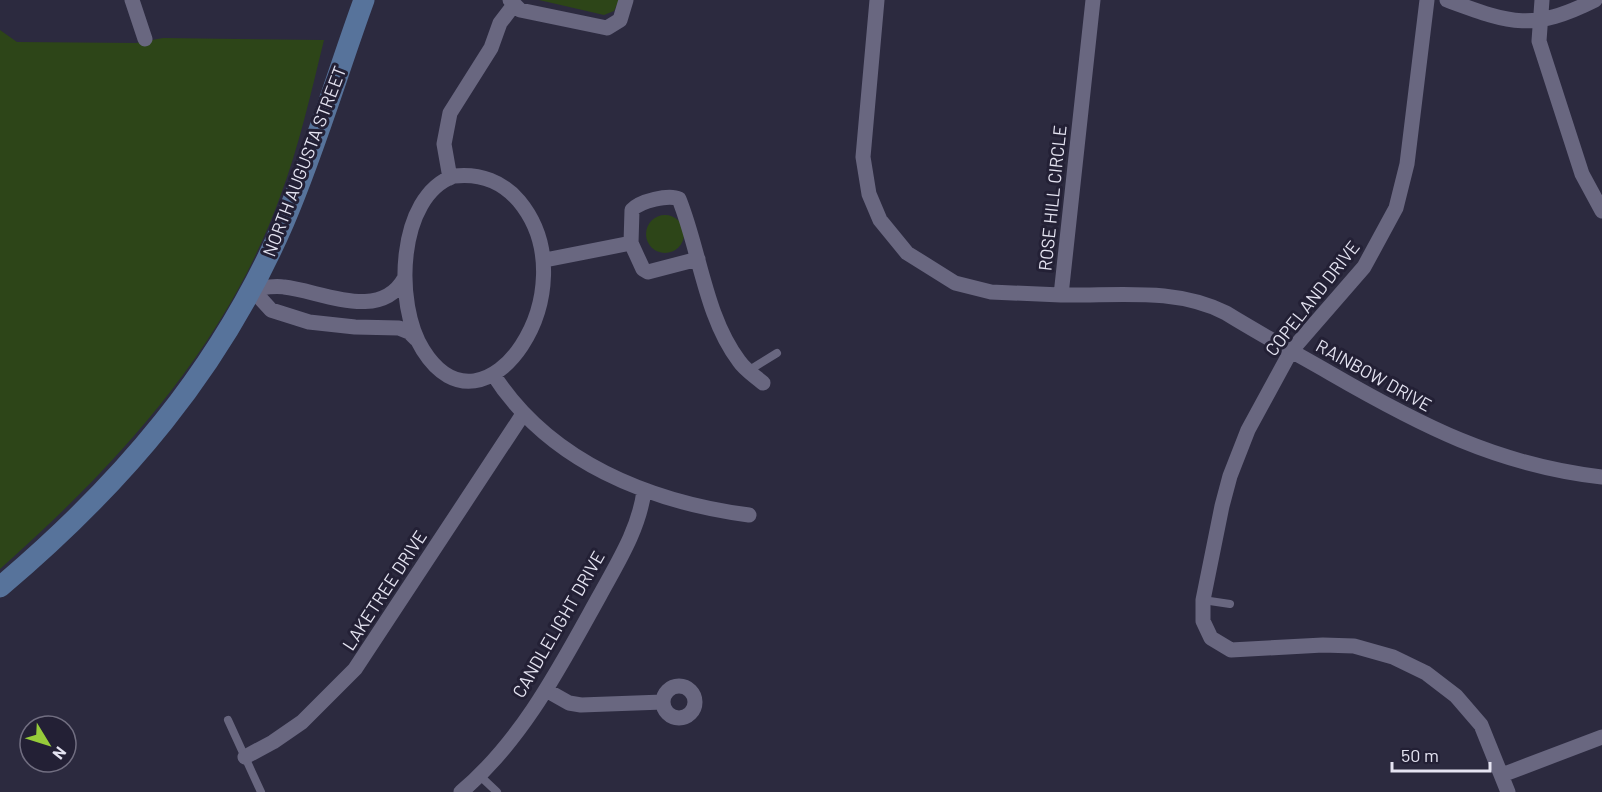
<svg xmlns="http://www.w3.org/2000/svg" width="1602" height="792" font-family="Barlow,sans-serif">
<rect width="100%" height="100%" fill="#2c2a3f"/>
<path fill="#2d4518" d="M539,0H619L614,11L604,15Z
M0,30L17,42L136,43L163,38L324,40C311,93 299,146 280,197C225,348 118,464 0,569Z
M646 234a19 19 0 1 1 38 0a19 19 0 1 1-38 0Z"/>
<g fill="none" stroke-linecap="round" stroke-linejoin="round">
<path stroke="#696780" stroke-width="8" d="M748,371L777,353
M1203,600L1230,604
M228,720L261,792
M479,775L497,792"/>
<path stroke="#696780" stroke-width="15" d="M132,0L145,39
M510,0L520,10L607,28L620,20L626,0
M877,0L863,157L869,194L880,220L907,253L955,283L991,292L1061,295L1093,0
M1427,0L1407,164L1396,208L1364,267L1291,351L1248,430L1230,476L1222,506L1203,600V621L1211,638L1231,650L1323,645L1354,646L1393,657L1426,673L1456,696L1481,725L1508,792
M1447,0C1510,23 1531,32 1595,0
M1542,0L1539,41L1582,174L1602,211
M454,176C480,173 503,182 519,201C592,289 485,449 423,350C394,305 397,196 454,176Z
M450,178L444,144L450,113L491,48L500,23L513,6
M698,259L648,272L643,269L631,243L632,210C640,201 669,194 679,199C700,251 705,316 739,361C745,370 755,376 763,383
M545,260L631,243
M252,289L271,310L309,322L355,327L399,328L409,332L416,339
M252,289C262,288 274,285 284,287C321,291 380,322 404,279
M1061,295C1117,296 1175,287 1226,313C1260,334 1295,353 1330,373C1420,425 1497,465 1602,477
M493,374C549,462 650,502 749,515
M663 702a16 16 0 1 1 32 0a16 16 0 1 1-32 0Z
M546,690L569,703L581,705L663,702
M245,757L273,742L302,722L355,669L523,414
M1502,775L1602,737
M461,792C523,740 561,665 600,595C618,562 639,529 644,491"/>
<path stroke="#57739b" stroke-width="21" d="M0,587C122,484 220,370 284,222C315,150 337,74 364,0"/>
</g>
<g text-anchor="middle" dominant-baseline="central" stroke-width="6" stroke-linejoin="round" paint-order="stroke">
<g font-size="18" fill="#e5e4f2" stroke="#232035">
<text transform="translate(304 161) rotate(-69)">NORTH AUGUSTA STREET</text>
<text transform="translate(1052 198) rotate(-84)">ROSE HILL CIRCLE</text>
<text transform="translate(1312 298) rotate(-52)">COPELAND DRIVE</text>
<text transform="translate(1374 375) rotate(29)">RAINBOW DRIVE</text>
<text transform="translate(384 590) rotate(-57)">LAKETREE DRIVE</text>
<text transform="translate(558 624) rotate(-60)">CANDLELIGHT DRIVE</text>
</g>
</g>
<g transform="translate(48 744) rotate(128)"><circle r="28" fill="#232035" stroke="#716e81" stroke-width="1.5"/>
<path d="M0-4.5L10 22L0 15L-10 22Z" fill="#96cc3a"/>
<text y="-9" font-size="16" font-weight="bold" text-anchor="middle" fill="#e5e4f2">N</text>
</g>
<path d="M1392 762v9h98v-9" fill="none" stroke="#e5e4f2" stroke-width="3"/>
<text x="1401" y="762" font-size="18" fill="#e5e4f2" stroke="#232035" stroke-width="4.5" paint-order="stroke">50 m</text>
</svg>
